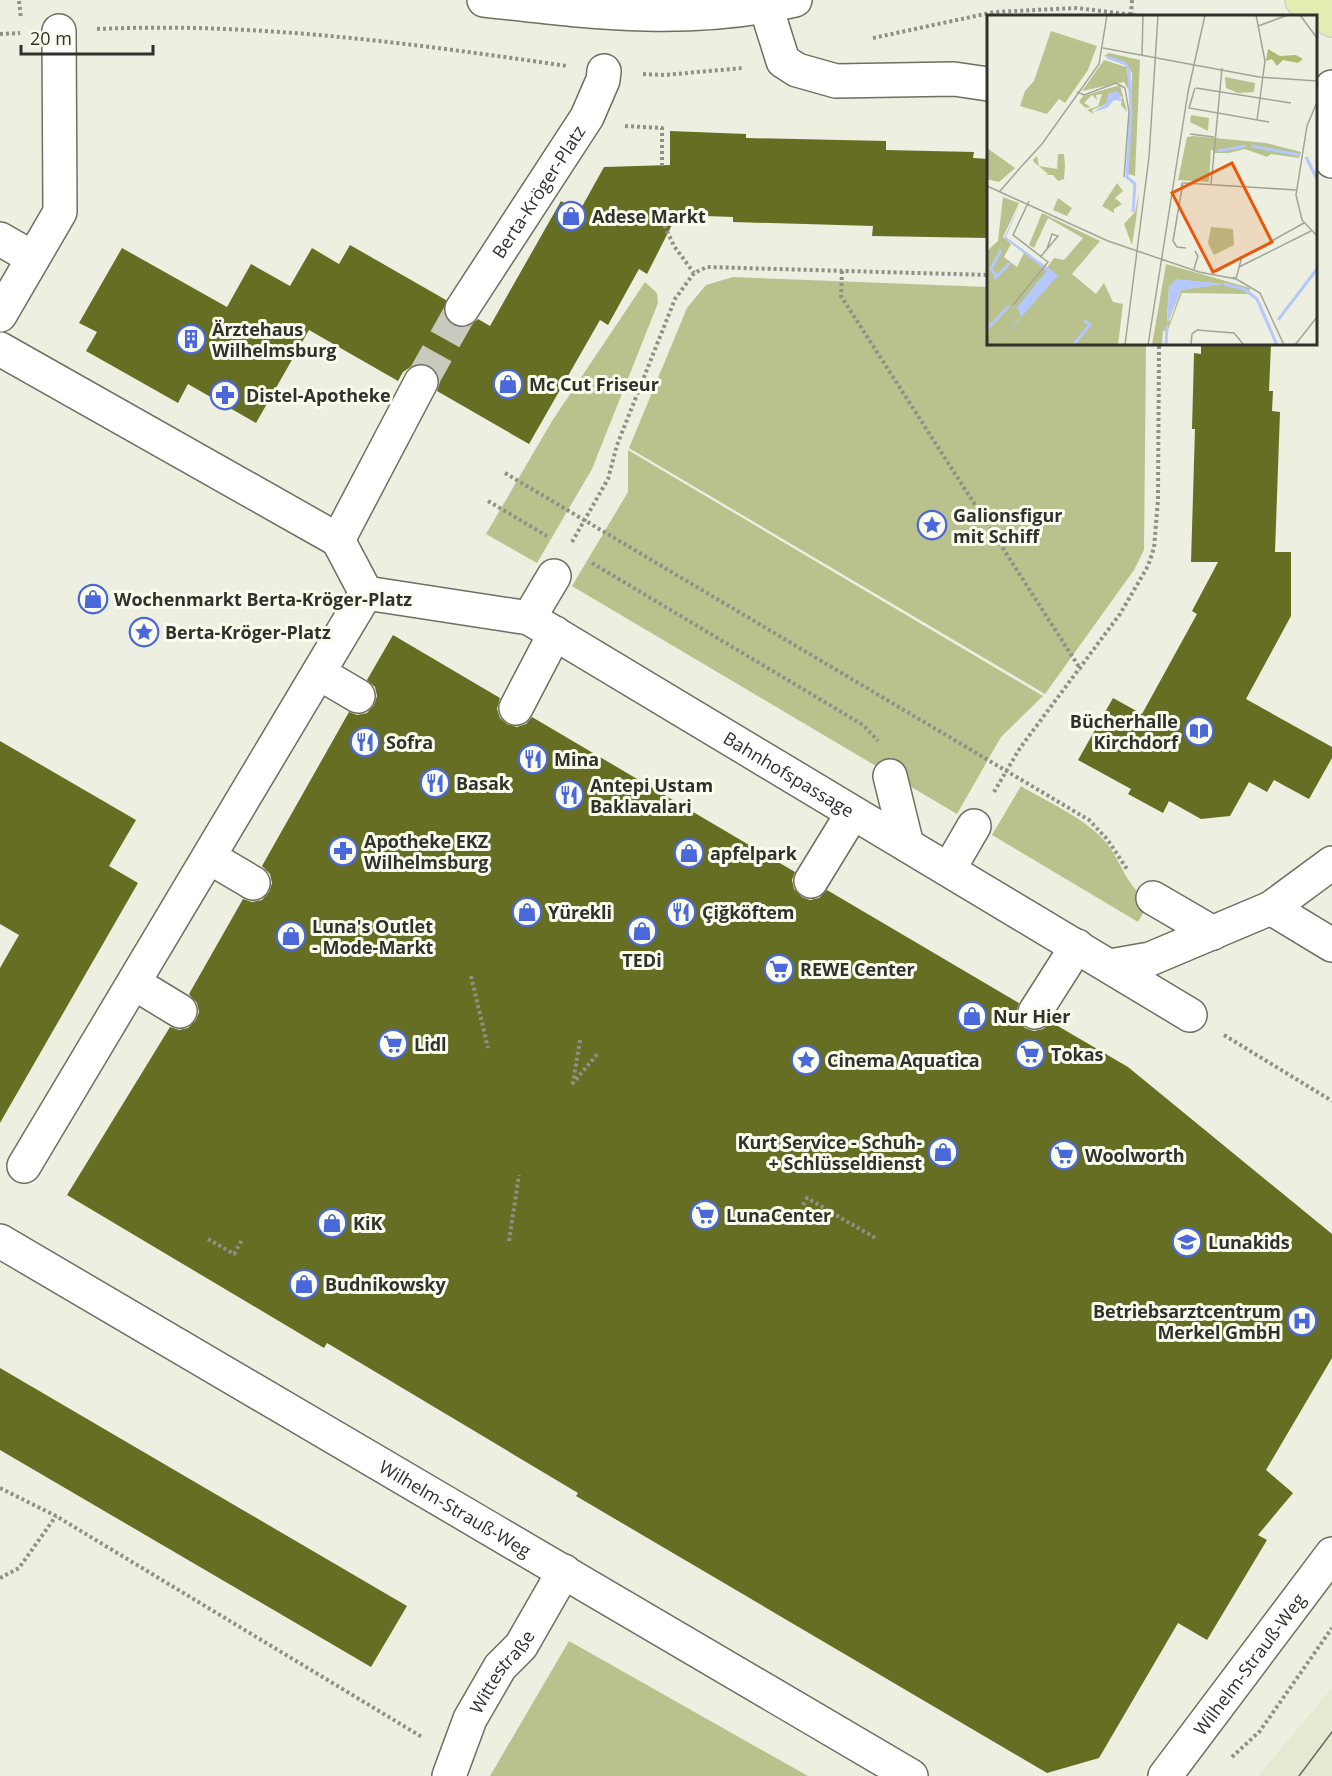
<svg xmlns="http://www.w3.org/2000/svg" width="1332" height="1776" font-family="'Open Sans',sans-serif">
<rect width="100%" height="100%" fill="#edf0e0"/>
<path fill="#e4e9d1" d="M1332,1688V1776H1258Z"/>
<path fill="#b9c18d" d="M733,277L988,287V344H1146L1144,550L1134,570L1045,694L629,448L687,308L706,285Z
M645,282L657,293L658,303L592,469L537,563L486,534L552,421Z
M628,450L1043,696L1001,737L957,814L572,586L628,492Z
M1021,786C1047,802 1081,816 1103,839C1121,858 1126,889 1150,901L1138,922L992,835Z
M569,1641L808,1776H490Z"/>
<path fill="#666e24" d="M670,131L746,134V138L886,141V150L974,152L973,158L988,159V238L872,236L873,226L733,222V217L677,215L647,274L639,269L608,325L600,320L529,444L437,391L440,382L437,373L429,365L420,363L412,366L403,372L398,381L309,330L256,423L188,384L178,403L86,351L97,332L79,323L122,248L227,307L251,264L290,286L312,248L339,264L350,245L446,300L445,317L452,325L460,328L470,326L478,319L490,326L561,201L579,212L604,167L670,165Z
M1201,344H1271L1269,391H1273L1272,411L1280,412L1275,552H1291V616L1246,699L1332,747V758L1309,799L1274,780L1267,792L1249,782L1230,816L1201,819L1169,801L1163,813L1128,794L1131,789L1078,760L1113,698L1142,714L1197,614L1192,611L1218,562H1191L1195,429H1192L1194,353L1201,354Z
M393,635L500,698L497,709L500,718L507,724L517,727L526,724L532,717L795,872L792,880L794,889L802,897L810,900L819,898L827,890L1019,1003L1016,1012L1018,1020L1025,1028L1034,1031L1043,1029L1051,1022L1128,1067L1332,1234V1358L1266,1470L1293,1493L1258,1535L1267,1540L1207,1640L1178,1623L1099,1758L1047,1773L576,1496L578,1493L327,1343L324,1348L67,1195L170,1027L179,1030L188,1028L196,1020L199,1012L197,1003L189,994L243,899L252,902L262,900L269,892L272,883L270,874L262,866L349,712L357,715L367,713L374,705L377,696L375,687L367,680Z
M0,741L136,820L109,866L138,883L0,1123V968L19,935L0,924Z
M0,1368L407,1606L371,1667L0,1450Z"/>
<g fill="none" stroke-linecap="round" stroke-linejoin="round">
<path stroke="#c7cabc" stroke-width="33" stroke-dasharray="33 16" stroke-linecap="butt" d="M421,382L462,309"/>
<g stroke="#6d6f61" stroke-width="36">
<g id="minor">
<path d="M484,0C590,12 690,25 795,0"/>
<path d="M766,7L783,61L797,70L836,81L954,79L988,84"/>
<path d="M1332,87L1324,119L1332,161"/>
<path d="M0,239L33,258"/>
<path id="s1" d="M462,309L587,117L603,80L604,71"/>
<path d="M0,315L60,212L59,31"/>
<path d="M0,349L338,540L366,593"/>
<path d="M338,540L421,382"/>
<path id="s2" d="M366,593L529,618L1190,1015"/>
<path d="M529,618L554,576"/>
<path d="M319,673L358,696"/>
<path d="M516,708L555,633"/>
<path d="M890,776L907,845"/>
<path d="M209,857L253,883"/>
<path d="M949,869L974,826"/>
<path d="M811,881L852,814"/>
<path d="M1153,898L1213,933"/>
<path d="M1271,908L1332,945"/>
<path d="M1110,966L1150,959L1271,908L1332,863"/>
<path d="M134,983L180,1011"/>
<path d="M1035,1012L1077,946"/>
<path d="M24,1166L366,593"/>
<path id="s3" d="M0,1241L911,1776"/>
<path id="s4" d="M449,1776L470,1719L500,1667L521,1646L564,1571"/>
<path id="s5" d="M1165,1776L1332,1554"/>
</g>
</g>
<g stroke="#d1d2d0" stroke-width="36">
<path id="major" d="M1302,0L1332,20"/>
</g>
<path stroke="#8f9186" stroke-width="4" stroke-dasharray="3 3" stroke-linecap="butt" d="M19,1L21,18
M1131,15L1132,0
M97,29C255,22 410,43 567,66
M0,34L20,33
M873,38L994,12L1077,8L1142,16
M643,74L664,75L743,68
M625,126L662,128V166
M662,220L674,246L694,273
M842,271L841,296L1081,670
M505,473L1089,820L1107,839L1127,869
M488,501L547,536
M572,542L608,479L617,445L675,299L694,273L707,267L988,275
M592,563L863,725L878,741
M994,792L1020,748L1120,614L1148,566L1154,548L1158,500L1159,344
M471,976L488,1048
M1224,1035L1332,1101
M580,1040L573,1083L599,1052
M803,1205L807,1198L877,1239
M208,1239L234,1254L242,1240
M509,1241L519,1175
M0,1488L56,1516L422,1737
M0,1578L19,1568L56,1516
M1232,1757L1260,1731L1332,1628"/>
<use href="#minor" stroke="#fff" stroke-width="33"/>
<use href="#major" stroke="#e4ecb2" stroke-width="33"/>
<path stroke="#686a60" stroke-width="1.5" d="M1299,1776L1332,1732"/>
</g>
<defs>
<g id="shop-ring" transform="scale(1.5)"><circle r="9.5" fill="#fafded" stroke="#4a67db" stroke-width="1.5"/><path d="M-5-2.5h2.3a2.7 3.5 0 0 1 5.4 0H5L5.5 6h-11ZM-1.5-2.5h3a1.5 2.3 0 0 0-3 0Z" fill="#4a67db"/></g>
<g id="building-ring" transform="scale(1.5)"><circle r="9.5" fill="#fafded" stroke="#4a67db" stroke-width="1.5"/><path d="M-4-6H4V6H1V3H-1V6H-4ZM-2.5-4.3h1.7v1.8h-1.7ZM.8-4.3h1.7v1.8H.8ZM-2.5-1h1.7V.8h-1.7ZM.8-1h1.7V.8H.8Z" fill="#4a67db"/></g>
<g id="pharmacy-ring" transform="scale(1.5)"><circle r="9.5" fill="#fafded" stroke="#4a67db" stroke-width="1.5"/><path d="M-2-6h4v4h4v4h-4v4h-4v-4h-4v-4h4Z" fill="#4a67db"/></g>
<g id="sight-ring" transform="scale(1.5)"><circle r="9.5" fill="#fafded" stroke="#4a67db" stroke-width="1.5"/><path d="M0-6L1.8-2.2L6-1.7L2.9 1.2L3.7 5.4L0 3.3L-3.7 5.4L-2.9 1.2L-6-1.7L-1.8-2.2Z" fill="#4a67db"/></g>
<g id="library-ring" transform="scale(1.5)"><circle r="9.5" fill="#fafded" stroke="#4a67db" stroke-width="1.5"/><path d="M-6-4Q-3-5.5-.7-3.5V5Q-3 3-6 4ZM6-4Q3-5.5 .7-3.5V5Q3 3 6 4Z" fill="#4a67db"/></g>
<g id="restaurant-ring" transform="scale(1.5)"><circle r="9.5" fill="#fafded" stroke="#4a67db" stroke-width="1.5"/><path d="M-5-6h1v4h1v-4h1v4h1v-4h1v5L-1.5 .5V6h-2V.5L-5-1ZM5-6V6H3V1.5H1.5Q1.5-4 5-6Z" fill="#4a67db"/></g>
<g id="supermarket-ring" transform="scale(1.5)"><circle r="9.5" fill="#fafded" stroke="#4a67db" stroke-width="1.5"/><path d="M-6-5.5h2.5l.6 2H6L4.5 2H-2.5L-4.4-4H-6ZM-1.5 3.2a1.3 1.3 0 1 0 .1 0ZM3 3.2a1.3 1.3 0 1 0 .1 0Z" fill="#4a67db"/></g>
<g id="school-ring" transform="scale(1.5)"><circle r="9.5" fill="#fafded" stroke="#4a67db" stroke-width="1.5"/><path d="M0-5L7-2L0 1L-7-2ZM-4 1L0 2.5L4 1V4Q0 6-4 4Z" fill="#4a67db"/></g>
<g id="hospital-ring" transform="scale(1.5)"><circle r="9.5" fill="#fafded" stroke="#4a67db" stroke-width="1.5"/><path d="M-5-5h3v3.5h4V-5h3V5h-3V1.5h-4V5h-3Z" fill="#4a67db"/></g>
</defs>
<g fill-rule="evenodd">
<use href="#shop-ring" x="571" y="216"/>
<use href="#building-ring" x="191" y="339"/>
<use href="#shop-ring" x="508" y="384"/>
<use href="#pharmacy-ring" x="225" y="395"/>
<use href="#sight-ring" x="932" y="525"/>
<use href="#shop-ring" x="93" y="599"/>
<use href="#sight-ring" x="144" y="632"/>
<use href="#library-ring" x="1199" y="731"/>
<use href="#restaurant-ring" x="365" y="742"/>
<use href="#restaurant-ring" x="533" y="759"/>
<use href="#restaurant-ring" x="435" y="783"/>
<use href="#restaurant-ring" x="569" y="795"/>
<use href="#pharmacy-ring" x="343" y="851"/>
<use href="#shop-ring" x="689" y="853"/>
<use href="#shop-ring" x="527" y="912"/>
<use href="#restaurant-ring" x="681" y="912"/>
<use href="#shop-ring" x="642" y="931"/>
<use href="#shop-ring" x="291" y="936"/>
<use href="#supermarket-ring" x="779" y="969"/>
<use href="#shop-ring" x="972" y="1016"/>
<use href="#supermarket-ring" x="393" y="1044"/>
<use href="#supermarket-ring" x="1030" y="1054"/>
<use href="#sight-ring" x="806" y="1060"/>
<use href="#shop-ring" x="943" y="1152"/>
<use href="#supermarket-ring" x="1064" y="1155"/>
<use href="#supermarket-ring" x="705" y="1215"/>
<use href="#shop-ring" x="332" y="1223"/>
<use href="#school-ring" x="1187" y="1242"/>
<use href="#shop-ring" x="304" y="1284"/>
<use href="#hospital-ring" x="1302" y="1321"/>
</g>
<g text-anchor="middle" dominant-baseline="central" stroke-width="6" stroke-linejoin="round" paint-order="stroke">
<g font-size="18" fill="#2f312a" stroke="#fafded">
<text stroke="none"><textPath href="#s1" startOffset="140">Berta-Kröger-Platz</textPath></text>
<text stroke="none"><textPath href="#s2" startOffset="468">Bahnhofspassage</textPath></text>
<text stroke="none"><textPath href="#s3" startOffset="528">Wilhelm-Strauß-Weg</textPath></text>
<text stroke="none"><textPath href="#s5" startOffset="140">Wilhelm-Strauß-Weg</textPath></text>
<text stroke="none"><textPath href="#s4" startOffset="118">Wittestraße</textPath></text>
</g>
<g font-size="18" font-weight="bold" fill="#2f312a" stroke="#fafded" text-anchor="start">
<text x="592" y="216">Adese Markt</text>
<text x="212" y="329">Ärztehaus<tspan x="212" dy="21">Wilhelmsburg</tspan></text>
<text x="529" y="384">Mc Cut Friseur</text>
<text x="246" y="395">Distel-Apotheke</text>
<text x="953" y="515">Galionsfigur<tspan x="953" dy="21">mit Schiff</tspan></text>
<text x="114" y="599">Wochenmarkt Berta-Kröger-Platz</text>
<text x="165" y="632">Berta-Kröger-Platz</text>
<text x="1178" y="721" text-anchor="end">Bücherhalle<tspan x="1178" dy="21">Kirchdorf</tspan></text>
<text x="386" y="742">Sofra</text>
<text x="554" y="759">Mina</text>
<text x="456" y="783">Basak</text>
<text x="590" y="785">Antepi Ustam<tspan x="590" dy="21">Baklavalari</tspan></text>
<text x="364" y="841">Apotheke EKZ<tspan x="364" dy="21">Wilhelmsburg</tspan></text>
<text x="710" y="853">apfelpark</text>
<text x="548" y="912">Yürekli</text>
<text x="702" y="912">Çiğköftem</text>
<text x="312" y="926">Luna's Outlet<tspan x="312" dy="21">- Mode-Markt</tspan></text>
<text x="642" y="960" text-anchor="middle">TEDi</text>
<text x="800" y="969">REWE Center</text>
<text x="993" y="1016">Nur Hier</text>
<text x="414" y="1044">Lidl</text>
<text x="1051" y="1054">Tokas</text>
<text x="827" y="1060">Cinema Aquatica</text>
<text x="922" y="1142" text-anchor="end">Kurt Service - Schuh-<tspan x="922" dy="21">+ Schlüsseldienst</tspan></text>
<text x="1085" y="1155">Woolworth</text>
<text x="726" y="1215">LunaCenter</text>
<text x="353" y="1223">KiK</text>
<text x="1208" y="1242">Lunakids</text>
<text x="325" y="1284">Budnikowsky</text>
<text x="1281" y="1311" text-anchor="end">Betriebsarztcentrum<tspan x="1281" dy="21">Merkel GmbH</tspan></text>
</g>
</g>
<g transform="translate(987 15)">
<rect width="330" height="330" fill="#edf0e0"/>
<path d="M64,16L110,31L101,55L78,88L72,84L60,99L33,91L38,76L47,66ZM122,38L153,45L148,161L141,159L145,58L139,48L117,41ZM117,45L139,52L145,81L137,67L95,76ZM238,62L268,68L267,77L251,78L239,73ZM133,70L140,97L134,90L135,82L122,78L119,89L105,95L107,99L100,95L111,91L115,79L109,80L110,85L105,80L97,88L104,92L99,93L92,87L96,81ZM204,100L222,103L221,116L203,107ZM207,121L279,128L314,137L312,143L284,139L280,142L258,134L242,138H228L224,134L222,167L191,165L200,122ZM0,133L28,153L12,167L0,164ZM71,139H77L78,150L77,164L71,166L66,160H59L62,158H60L47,147L46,145L50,141L52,151L70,154ZM130,168L136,176L128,183L135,189L127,194V198L115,191ZM152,177L149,205L145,230L137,209L148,197ZM16,182L32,188L16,222L24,229L17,242L30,252L37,238L59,254L67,243L77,245L96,223L61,203L47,233L42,230L55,198L113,226L85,259L109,279L117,268L126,287L136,289L131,330H0V236L11,226ZM71,183L85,193L80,201L66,195ZM224,212L246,214L247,230L227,240L221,228ZM179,249L263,273L262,279L195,278L181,315L176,316L175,330H165ZM195,265L235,269L194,275L183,306L180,304L182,271Z" fill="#b9c18d" fill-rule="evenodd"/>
<path d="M281,34L293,41L309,40L316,44L311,48L296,45L290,51L285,44L279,46Z" fill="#afba70"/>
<path d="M131,76L135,86L127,85L120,93L106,97L119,89L122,78ZM33,189L19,222L71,260L10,330L34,301L30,292L60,256L17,223ZM190,264L237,269L194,275L180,310L182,271Z" fill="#b5c8fd"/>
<path fill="none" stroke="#b5c8fd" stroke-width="3" d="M120,42L139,49L142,57L144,97L140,162L148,169L146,197M264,131L312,140M230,136L259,131M319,142L330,164M9,261L4,254L14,235M7,264L23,248M237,269L257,274L270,284L290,330M291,305L330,254M0,314L22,291M86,330L103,310L97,305M179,330L180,310"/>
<path fill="none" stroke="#a1a497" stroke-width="1.5" d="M269,0L278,46L270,105M313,0L330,23M271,11L301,0M116,33L272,62L330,66M155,41L156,0M208,73L202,93L282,107M209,73L304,88M90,77L97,80L129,68L138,73L142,97L137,162M330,87L320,111L309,180L315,205L330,221M203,119L227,122M33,153L55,129L112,49L120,0M197,168L309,175M224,170L235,53M0,171L121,226L212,257L249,264M194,171L196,167L186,226L190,232L199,233M13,176L33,153M53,242L56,239L60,234L71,221L65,219L60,234M252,252L324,216M207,254L211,241L208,236M229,257L317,208M246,262L273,278L297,330M249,264L255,241M26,290L61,247L26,220L42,186M138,330L162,142L171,0M161,330L201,77L218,0M204,330L205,319L210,315L247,318L257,330M308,330L330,302"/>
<path fill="#e8590c" fill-opacity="0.15" stroke="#e8590c" stroke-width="3" d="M245,148L285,227L226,257L185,178Z"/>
<rect width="330" height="330" fill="none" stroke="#2f312a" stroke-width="3"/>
</g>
<path d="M21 45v9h132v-9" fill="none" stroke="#2f312a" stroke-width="3"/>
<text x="30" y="45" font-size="18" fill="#2f312a" stroke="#fafded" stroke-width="4.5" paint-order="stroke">20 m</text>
</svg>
